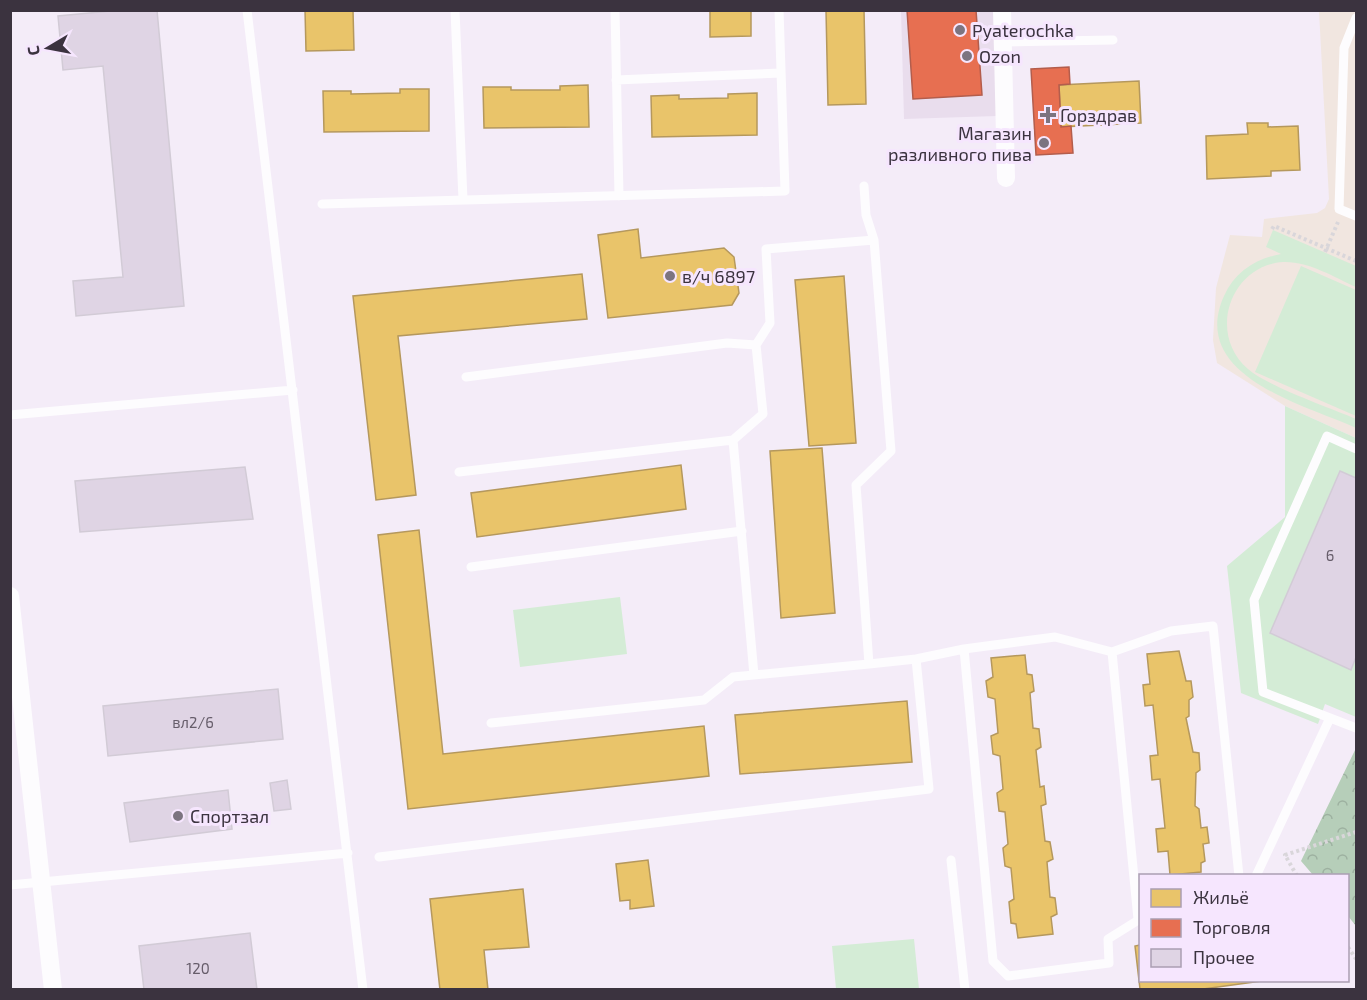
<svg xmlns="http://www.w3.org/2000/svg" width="1367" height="1000" font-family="'Exo 2',sans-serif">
<defs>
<pattern id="forest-crowns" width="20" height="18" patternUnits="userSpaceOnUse" patternTransform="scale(1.5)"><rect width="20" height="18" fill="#b6ceb9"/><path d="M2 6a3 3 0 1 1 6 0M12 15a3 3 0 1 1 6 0" fill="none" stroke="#9db1a0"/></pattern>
</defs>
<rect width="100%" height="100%" fill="#f4ecf8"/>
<path fill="#e9dded" d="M901,11H994L997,116L904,119Z"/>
<path fill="#f1e6e0" d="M1319,11H1356V438L1285,406L1217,363L1213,340L1216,288L1230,235L1262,237L1264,219L1317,213L1325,208L1329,199Z"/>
<path fill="url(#forest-crowns)" d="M1356,748V926L1348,916V876L1313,875L1301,861Z"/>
<path fill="#d4ecd6" d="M1273,230L1356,266V287C1334,277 1308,261 1283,262C1230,266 1207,334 1248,369C1269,387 1328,407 1356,419V428C1305,405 1188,376 1224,296C1235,272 1255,259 1281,254L1266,247Z
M1301,266L1356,290V416L1255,372Z
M1285,406L1356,438V717L1325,704L1318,724L1241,693L1227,566L1285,517Z
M620,597L627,654L520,667L513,610Z
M914,939L919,989H836L832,946Z"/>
<path fill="#e9c46a" stroke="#b5985d" stroke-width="1.5" d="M305,10H353L354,50L306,51Z
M710,10H751V36L710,37Z
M826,10H864L866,104L828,105Z
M1139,81L1141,123L1061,127L1059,85Z
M588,85L589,127L484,128L483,87H511V90H560V86Z
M400,89H429V131L324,132L323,91H351V94L400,93Z
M757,93V135L652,137L651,96L679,95V99L728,98V94Z
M1247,123H1268V127L1298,126L1300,170L1271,171V176L1207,179L1206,136L1248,134Z
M638,229L641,258L724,248L734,257L739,293L732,305L608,318L598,235Z
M582,274L587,319L398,336L416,495L376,500L353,296Z
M844,276L856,443L809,446L795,280Z
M822,448L835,613L781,618L770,451Z
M681,465L686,509L477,537L471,493Z
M419,530L443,754L704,726L709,776L408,809L378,535Z
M1179,651L1186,681H1191L1193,697L1189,700V716L1186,718L1193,752L1199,753L1200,770L1196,773L1195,806L1199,809L1201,828L1207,827L1209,843L1203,844L1205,861L1201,863V872L1170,875L1168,851L1158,852L1156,829L1165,828L1160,779L1152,780L1150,756L1158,755L1153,705L1145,706L1143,685L1150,684L1147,654Z
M1025,655L1027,674L1032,675L1034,691L1030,693L1033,728L1039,729L1041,747L1036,750L1040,787L1044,786L1046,804L1041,806L1045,841L1050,842L1053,859L1047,862L1050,897L1055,898L1057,914L1051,917L1053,934L1018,938L1016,924L1011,923L1009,902L1014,899L1011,868L1005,866L1003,848L1008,844L1005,812L999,811L997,793L1003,789L1000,756L993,754L991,736L998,733L995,699L988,697L986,681L993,677L991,658Z
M907,701L912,762L740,774L735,715Z
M648,860L654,906L630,909V900L620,901L616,864Z
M523,889L529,947L484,950L488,990H440L430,899Z
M1140,945V980H1269L1196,990H1132L1140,989L1135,946Z"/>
<path fill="#e76f51" stroke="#b35d4c" stroke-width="1.5" d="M907,10H976L982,95L913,99Z
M1069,67L1070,84L1059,85L1061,127L1071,126L1073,153L1036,155L1031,69Z"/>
<path fill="#dfd4e4" stroke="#d2cbd6" stroke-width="1.5" d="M121,10H157L184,306L76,316L73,281L123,277L103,66L63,70L58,16Z
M245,467L253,519L80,532L75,481Z
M1340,471L1356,478V657L1351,670L1270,633Z
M278,689L283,739L108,756L103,706Z
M287,780L291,809L274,811L270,783Z
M228,790L232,829L130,842L124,803Z
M250,933L257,990H144L139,946Z"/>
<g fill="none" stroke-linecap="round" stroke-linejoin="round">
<path stroke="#d9d6da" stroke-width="4" stroke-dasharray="3 3" stroke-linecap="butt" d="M1272,229L1274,226L1356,261
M1325,252L1338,222
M1297,876L1285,855L1356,832
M1348,947L1356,959"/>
<path stroke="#fdfcfe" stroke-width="9" d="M247,10L363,990
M455,10L463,200
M615,10L619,196
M1356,18L1344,48L1339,209L1356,216
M1003,42L1113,40
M616,80L781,73
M322,204L785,191L779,10
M466,377L727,343L756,345
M10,415L293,390
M1356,449L1327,436L1254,600L1263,692L1356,728
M459,472L733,440
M471,567L742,531
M964,649L993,961L1008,976L1109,963L1108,939L1140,919
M1112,652L1138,919
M916,659L964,649L1055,637L1112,652L1171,631L1213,626L1239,876
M754,675L733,440L763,414L756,345L770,323L766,249L874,240
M491,723L704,700L733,677L869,664
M379,857L929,789L916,659L869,664L856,485L891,451L874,240L866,215L864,186
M951,860L965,990
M1256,876L1330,718
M10,885L348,853"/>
<path stroke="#fdfcfe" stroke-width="18" d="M1002,10L1006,178
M10,596L53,990"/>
</g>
<g fill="#7c7480" stroke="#f6e6fe" stroke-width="2">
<circle cx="960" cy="30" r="6"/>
<circle cx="967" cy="56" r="6"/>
<path d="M1045 106h6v6h6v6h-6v6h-6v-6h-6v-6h6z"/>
<circle cx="1044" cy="143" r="6"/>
<circle cx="670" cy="276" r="6"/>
<circle cx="178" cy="816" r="6"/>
</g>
<g text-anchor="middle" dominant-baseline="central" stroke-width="6" stroke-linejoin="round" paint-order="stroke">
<g font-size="15" fill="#665d6a">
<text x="1330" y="555">6</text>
<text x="193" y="722">вл2/6</text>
<text x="198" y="968">120</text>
</g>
<g font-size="18" fill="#3b333f" stroke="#f6e6fe" text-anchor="start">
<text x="972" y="30">Pyaterochka</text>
<text x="979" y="56">Ozon</text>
<text x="1060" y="115">Горздрав</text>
<text x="1032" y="133" text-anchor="end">Магазин<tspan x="1032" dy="21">разливного пива</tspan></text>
<text x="682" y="276">в/ч 6897</text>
<text x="190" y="816">Спортзал</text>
</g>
</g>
<rect width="1367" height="1000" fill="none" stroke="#3b333f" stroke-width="24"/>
<rect x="1139" y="874" width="210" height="108" fill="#f6e6fe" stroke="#ab9eb2" stroke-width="1.5"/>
<rect x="1151" y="889" width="30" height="18" fill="#e9c46a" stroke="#ab9eb2" stroke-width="1.5"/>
<text x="1193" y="904" font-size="18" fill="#3b333f">Жильё</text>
<rect x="1151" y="919" width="30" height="18" fill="#e76f51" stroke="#ab9eb2" stroke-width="1.5"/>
<text x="1193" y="934" font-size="18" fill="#3b333f">Торговля</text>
<rect x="1151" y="949" width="30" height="18" fill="#dfd4e4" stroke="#ab9eb2" stroke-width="1.5"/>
<text x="1193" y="964" font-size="18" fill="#3b333f">Прочее</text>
<g transform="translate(48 48) rotate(260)" stroke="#f6e6fe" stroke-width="4.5" paint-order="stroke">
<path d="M0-4.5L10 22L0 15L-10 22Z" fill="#3b333f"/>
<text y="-9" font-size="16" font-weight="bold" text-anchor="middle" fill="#3b333f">С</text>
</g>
</svg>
